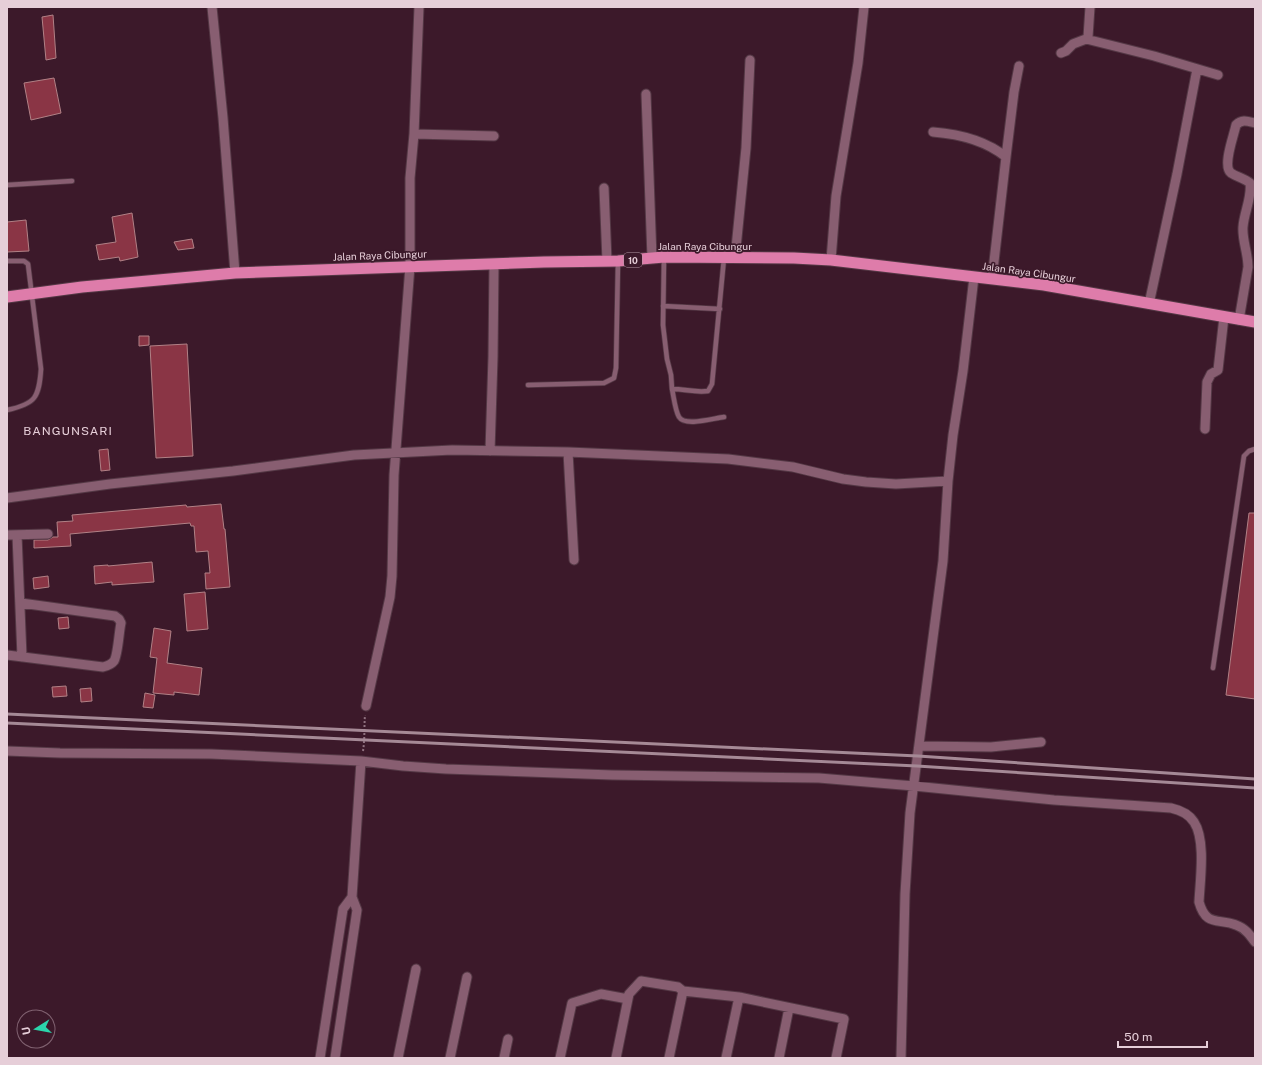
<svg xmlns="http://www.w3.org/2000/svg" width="1262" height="1065" font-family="'Public Sans',sans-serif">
<rect width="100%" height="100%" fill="#3c192a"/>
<path fill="#8a3545" stroke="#b18186" d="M53,15L56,58L46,60L42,17Z
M54,78L61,113L31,120L24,83Z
M132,213L138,257L120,261L119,257L99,260L96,245L116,242L112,217Z
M26,220L29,251L7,252V222Z
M192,239L194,248L178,250L174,242Z
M139,336H149V345L139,346Z
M187,344L193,456L156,458L150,346Z
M108,449L110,470L101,471L99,450Z
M221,504L224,529H225L230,587L206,589L205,573H210L208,551L196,552L194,526H191L190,523L70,534L71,546L34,548V540H48L53,537H58L57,522L73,521L72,515L186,505L187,507Z
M1249,513H1255V699L1226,695Z
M152,562L154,582L112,585V582L95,584L94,566L108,565V566Z
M48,576L49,587L34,589L33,578Z
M205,592L208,629L187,631L184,594Z
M68,617L69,628L59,629L58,618Z
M154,628L171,631L167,663L202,668L199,695L174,692V695L153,693L157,658L150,657Z
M66,686L67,696L53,697L52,687Z
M91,688L92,701L81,702L80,689Z
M145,693L155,695L153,708L143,707Z"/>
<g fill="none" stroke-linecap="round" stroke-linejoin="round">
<g stroke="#543845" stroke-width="6">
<path id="service" d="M7,185L72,181
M664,257L663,325L667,359L671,375L672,389C685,389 696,393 708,391L712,384L724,258
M7,261H24L28,264L41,369C39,397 36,404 7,410
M663,306L720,309
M528,385L604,383L614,378L616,368L618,261
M672,389C674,398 675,410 679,417C685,427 714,418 724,417
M1213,668L1244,456L1249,451L1255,449"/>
</g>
<g stroke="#543845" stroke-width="11">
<path id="minor" d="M212,7L223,118L235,273
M1086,39L1154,56L1218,75
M1061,53L1066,51L1073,44L1086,39L1088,37L1090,7
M646,94L652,258
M933,132C959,134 985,140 1006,157L992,279
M414,134L494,136
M1006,157L1014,92L1019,66
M604,188L607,261
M735,258L746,148L750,60
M831,260L836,196L858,63L864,7
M1149,304L1177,174L1197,69
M1239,320L1248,267C1248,253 1242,240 1243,227C1244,212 1252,198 1250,183C1244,178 1237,177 1231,173C1222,166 1234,135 1236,125C1242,119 1247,121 1255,123
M1205,429L1207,382L1211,374L1218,370L1224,317
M490,451L493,357L494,264
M568,452L574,560
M7,498L110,484L233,471L354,455L452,450L568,452L728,459L793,467L843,479L866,482L896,484L948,481
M7,535L48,534
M17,535L22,657
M7,655L103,667C107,666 111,665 114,661C118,655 119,631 121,623L119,619L115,616L21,603
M366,706L390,597L392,576L394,475L410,266V178L414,134L419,7
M920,746L991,747L1041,742
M7,751L60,753L211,754L361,761L403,766L446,769L612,775L819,778L914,786L1054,800L1171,808C1180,810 1189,814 1194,822C1206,840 1200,881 1199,902C1206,927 1218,918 1236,925C1245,928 1250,935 1255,942
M320,1058L343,909L352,897
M335,1058L357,910L352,897L361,761
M398,1058L416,969
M450,1058L467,977
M504,1058L508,1039
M560,1058L572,1003L601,994L628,999
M616,1058L629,994L641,981L678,987L683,991L739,997L844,1019L836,1058
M669,1058L683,991
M726,1058L739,997
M779,1058L789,1008
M901,1058L905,894L910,813L943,561L948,481L953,435L963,371L974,277"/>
</g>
<g stroke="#543845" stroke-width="13">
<path id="trunk" d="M7,297L82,287L235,273L544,262L618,261L664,257L794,258L831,260L1044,285L1255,322"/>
</g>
<path stroke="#907280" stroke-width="2" stroke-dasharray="2 2" stroke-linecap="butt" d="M363,751C365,739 364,727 365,715"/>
<use href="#service" stroke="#885e71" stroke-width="4.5"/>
<use href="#minor" stroke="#885e71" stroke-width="9"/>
<use href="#trunk" stroke="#de7caa" stroke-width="11"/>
<path stroke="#a58996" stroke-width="3" d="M7,714L918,756L1255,779
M7,723L917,766L1255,788"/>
</g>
<g text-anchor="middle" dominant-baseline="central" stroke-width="3.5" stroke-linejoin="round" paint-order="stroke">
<rect fill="#3c192a" stroke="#b398a4" stroke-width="1" x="624" y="253" width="18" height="14" rx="3"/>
<g font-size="9" font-weight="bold" fill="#e6ced8">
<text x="633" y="260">10</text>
</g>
<g font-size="10" fill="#e6ced8" stroke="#3c192a">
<text x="705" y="246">Jalan Raya Cibungur</text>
<text transform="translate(380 255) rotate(-2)">Jalan Raya Cibungur</text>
<text transform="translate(1029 272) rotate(8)">Jalan Raya Cibungur</text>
</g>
<g font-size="12" letter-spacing="1" fill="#e6ced8" stroke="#3c192a">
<text x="68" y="431">BANGUNSARI</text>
</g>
</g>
<rect width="1262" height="1065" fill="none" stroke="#e6ced8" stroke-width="16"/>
<g transform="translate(36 1029) rotate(259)"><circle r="19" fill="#3c192a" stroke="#806170"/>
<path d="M0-3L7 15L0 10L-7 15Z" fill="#2bd5ac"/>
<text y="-6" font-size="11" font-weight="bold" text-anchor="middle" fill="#e6ced8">U</text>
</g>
<path d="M1118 1041v6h89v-6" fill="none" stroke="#e6ced8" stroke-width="2"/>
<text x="1124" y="1041" font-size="12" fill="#e6ced8" stroke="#3c192a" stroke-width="3" paint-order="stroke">50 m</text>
</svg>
